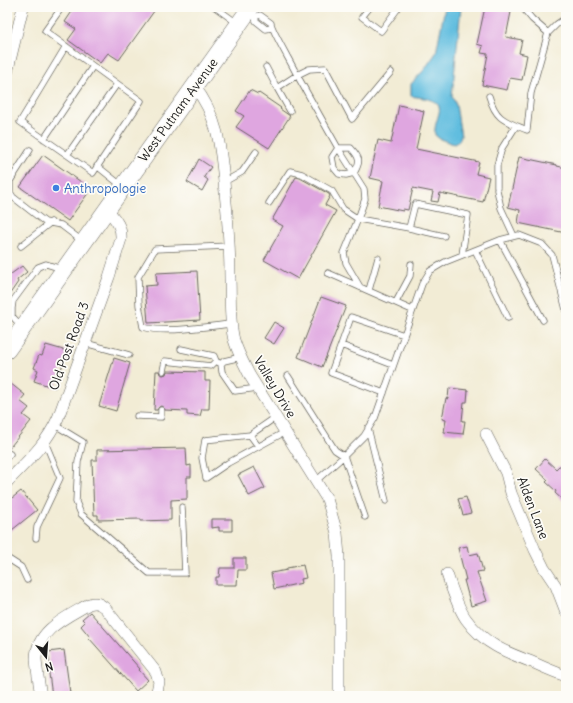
<svg xmlns="http://www.w3.org/2000/svg" width="573" height="703" font-family="Delius,sans-serif">
<rect width="100%" height="100%" fill="#fdfcf7"/>
<filter id="ink" filterUnits="userSpaceOnUse"><feTurbulence type="fractalNoise" baseFrequency=".025" numOctaves="2"/><feDisplacementMap in="SourceGraphic" scale="8" xChannelSelector="R" yChannelSelector="G"/><feConvolveMatrix kernelMatrix="1 2 1 2 8 2 1 2 1" color-interpolation-filters="sRGB"/></filter>
<filter id="wash" filterUnits="userSpaceOnUse"><feTurbulence type="fractalNoise" baseFrequency=".012" numOctaves="4" result="noise"/><feDisplacementMap in="SourceGraphic" scale="16" xChannelSelector="R" yChannelSelector="G"/><feGaussianBlur stdDeviation="0.9" result="paint"/><feColorMatrix in="noise" values="0 0 0 0 0 0 0 0 0 0 0 0 0 0 0 0 0 1.4 0 .05"/><feComposite in="paint" operator="in"/></filter>
<g filter="url(#wash)">
<rect width="100%" height="100%" fill="#f2ecd5"/>
<path fill="#61bddf" stroke="#3e6c7e" d="M445,7H461L452,96L456,105L461,136L459,141L454,144L440,139L435,135C434,127 437,121 439,113C443,98 420,98 411,96V84L424,70L436,53Z"/>
<g id="blocks">
<path fill="#dfa6e0" d="M75,7H157L119,60L108,53L100,63L68,40L76,29L65,22Z
M485,7L511,12L506,37L522,40L519,53L527,55L522,80L510,78L507,90L482,85L488,54L481,53L483,46L477,44Z
M250,90L258,94L259,93L281,108L280,109L290,116L269,148L236,127L244,116L236,111Z
M399,105L424,111L416,149L479,162L476,174L489,177L483,202L440,193L438,202L431,201L433,192L413,188L408,210L403,209V211L378,206L383,181L370,178L378,140L391,143Z
M43,155L91,189L68,221L20,187Z
M519,157L557,165V166L566,168V183L564,193H566V233L518,223L520,210L508,207Z
M199,159L211,167L204,177L208,180L202,191L187,182Z
M296,177L300,178L329,194L330,196L325,205L336,211L298,279L264,260L283,226L272,220Z
M22,266L27,272L17,280L18,282L7,298V277Z
M197,271L200,320L148,323L145,286L157,285L156,273Z
M321,297L346,306L322,367L298,357Z
M274,322L284,328L274,344L264,338Z
M46,345L67,351L55,388L34,381L38,370L34,368L39,355L42,356Z
M114,358L130,363L116,411L99,406Z
M156,371H159L160,374L163,375L166,374L167,371L205,372V381H210L209,409H202L200,416L187,415V411L165,410L164,408L161,406L159,407L157,410H154Z
M10,383L25,395L20,401L29,408L23,415L31,421L7,451V387Z
M449,388L468,390L467,402H464L462,421H465L463,434L444,432L446,420L442,419L446,398L448,399Z
M186,448L187,466L191,465V477H187V499L171,500V520L141,521V519L98,520V515H94L92,460H97V450Z
M545,459L556,469L559,466H561L566,471V503L555,493L556,491L546,482L548,480L536,469Z
M254,467L265,488L249,496L238,475Z
M21,491L37,510L7,534V502Z
M466,497L471,513L463,515L458,499Z
M211,519H232V531H219V527L211,528Z
M467,546L469,555L478,553L483,571L477,572L487,601L471,606L464,580H466L458,548Z
M234,558H246V570H238L237,585H216V577H219L220,568H234Z
M303,565L306,578L301,579L302,583L274,589L271,573L287,570V568Z
M90,612L140,669L139,670L148,680L136,691L89,638L90,637L81,626L85,622L82,619Z
M64,650L70,693H69V696H52L48,666H50L48,652Z"/>
</g>
</g>
<g filter="url(#ink)">
<use href="#blocks" fill-opacity="0" stroke="#67655d" stroke-width="1"/>
<g fill="none" stroke-linecap="round" stroke-linejoin="round">
<g stroke="#67655d" stroke-width="7">
<path id="service" d="M62,7L45,31C77,54 109,78 141,101L93,173L20,122L66,46
M215,7L237,23
M370,7L362,17L381,31L399,7
M522,7L532,19L548,33
M253,15L255,17L256,21L266,29L271,28
M255,17L260,15L271,23C271,29 293,66 297,75L309,69L325,68L352,119L391,72
M266,67L277,88L297,75L338,148L364,189L365,199L358,219L343,209L332,191L302,174L290,171L269,203
M277,88L290,111
M489,96C496,120 505,121 527,130L531,93L548,33L557,24L566,18
M44,139L93,66
M338,148H351C360,158 361,161 354,173L346,175L339,174L334,168L332,157Z
M30,150L10,181V192L13,197L45,222L61,225L82,241
M67,155L117,84
M97,166L122,186
M224,182L242,172L256,152
M497,187V165L502,148L516,126
M497,190L501,208L514,236
M444,236L409,228L415,204L468,215L462,255
M500,240L543,320
M21,246L51,222
M229,246L155,249L138,277L139,305L143,327C166,334 207,326 232,324
M475,250L508,318
M328,273L412,310
M360,287L346,263L344,253L358,219L409,228
M369,290L378,258
M396,302L410,276L411,264
M22,327L12,316V308L13,301L38,267L46,264L62,269
M85,343L129,355
M341,345L393,365
M181,349L214,356L216,361
M221,364L222,372L235,391L258,388
M221,364L224,361L241,357
M163,371L165,361L211,366L216,361L221,364
M288,376L335,450L344,456L365,517
M384,393L331,373L351,317L404,335
M137,416L161,417V410
M276,417L250,435L205,440L202,458L206,478L228,463L285,432
M55,425L83,442L78,462L76,502L81,514L149,573H185L182,507
M368,428L386,501
M250,435L258,446
M7,457L10,454
M317,480L344,456L364,436L375,418L422,284L430,271L445,262L500,240L519,235L542,244L552,255L566,310
M36,538L37,527L60,478L45,442
M7,558L21,567L27,580"/>
</g>
<g stroke="#67655d" stroke-width="12">
<path id="minor" d="M7,73L23,7
M194,86C220,118 221,153 225,192C228,221 230,250 230,279C231,299 229,321 234,340C238,353 244,364 250,376L327,499L337,533L339,556V696
M486,434L506,473L511,493L535,550L544,568L556,586L566,612
M7,482C27,461 46,445 58,418L109,277L121,239C122,226 115,219 107,209
M447,574C452,589 457,606 466,619C484,644 505,652 532,662C543,667 554,672 566,676
M41,696C39,684 37,671 36,659C36,630 67,617 89,604C96,602 99,603 105,608L156,672L159,682L156,696"/>
</g>
<g stroke="#67655d" stroke-width="18">
<path id="primary" d="M7,350L251,7"/>
</g>
<use href="#service" stroke="#fff" stroke-width="5.5"/>
<use href="#minor" stroke="#fff" stroke-width="11"/>
<use href="#primary" stroke="#fff" stroke-width="17"/>
</g>
</g>
<circle fill="#3f7fe0" stroke="#fdfcf7" stroke-width="1.5" cx="56" cy="188" r="4"/>
<g text-anchor="middle" dominant-baseline="central" stroke-width="3.5" stroke-linejoin="round" paint-order="stroke">
<g font-size="13" fill="#1c1c1c" stroke="#fdfcf7">
<text transform="translate(178 110) rotate(-54)">West Putnam Avenue</text>
<text transform="translate(69 346) rotate(-70)">Old Post Road 3</text>
<text transform="translate(275 387) rotate(59)">Valley Drive</text>
<text transform="translate(533 508) rotate(69)">Alden Lane</text>
</g>
<g font-size="13" fill="#366cbe" stroke="#fdfcf7" text-anchor="start">
<text x="64" y="188">Anthropologie</text>
</g>
</g>
<rect width="573" height="703" fill="none" stroke="#fdfcf7" stroke-width="24"/>
<g transform="translate(46 657) rotate(163)" stroke="#fdfcf7" stroke-width="3" paint-order="stroke">
<path d="M0-3L7 15L0 10L-7 15Z" fill="#1c1c1c"/>
<text y="-6" font-size="11" font-weight="bold" text-anchor="middle" fill="#1c1c1c">N</text>
</g>
</svg>
